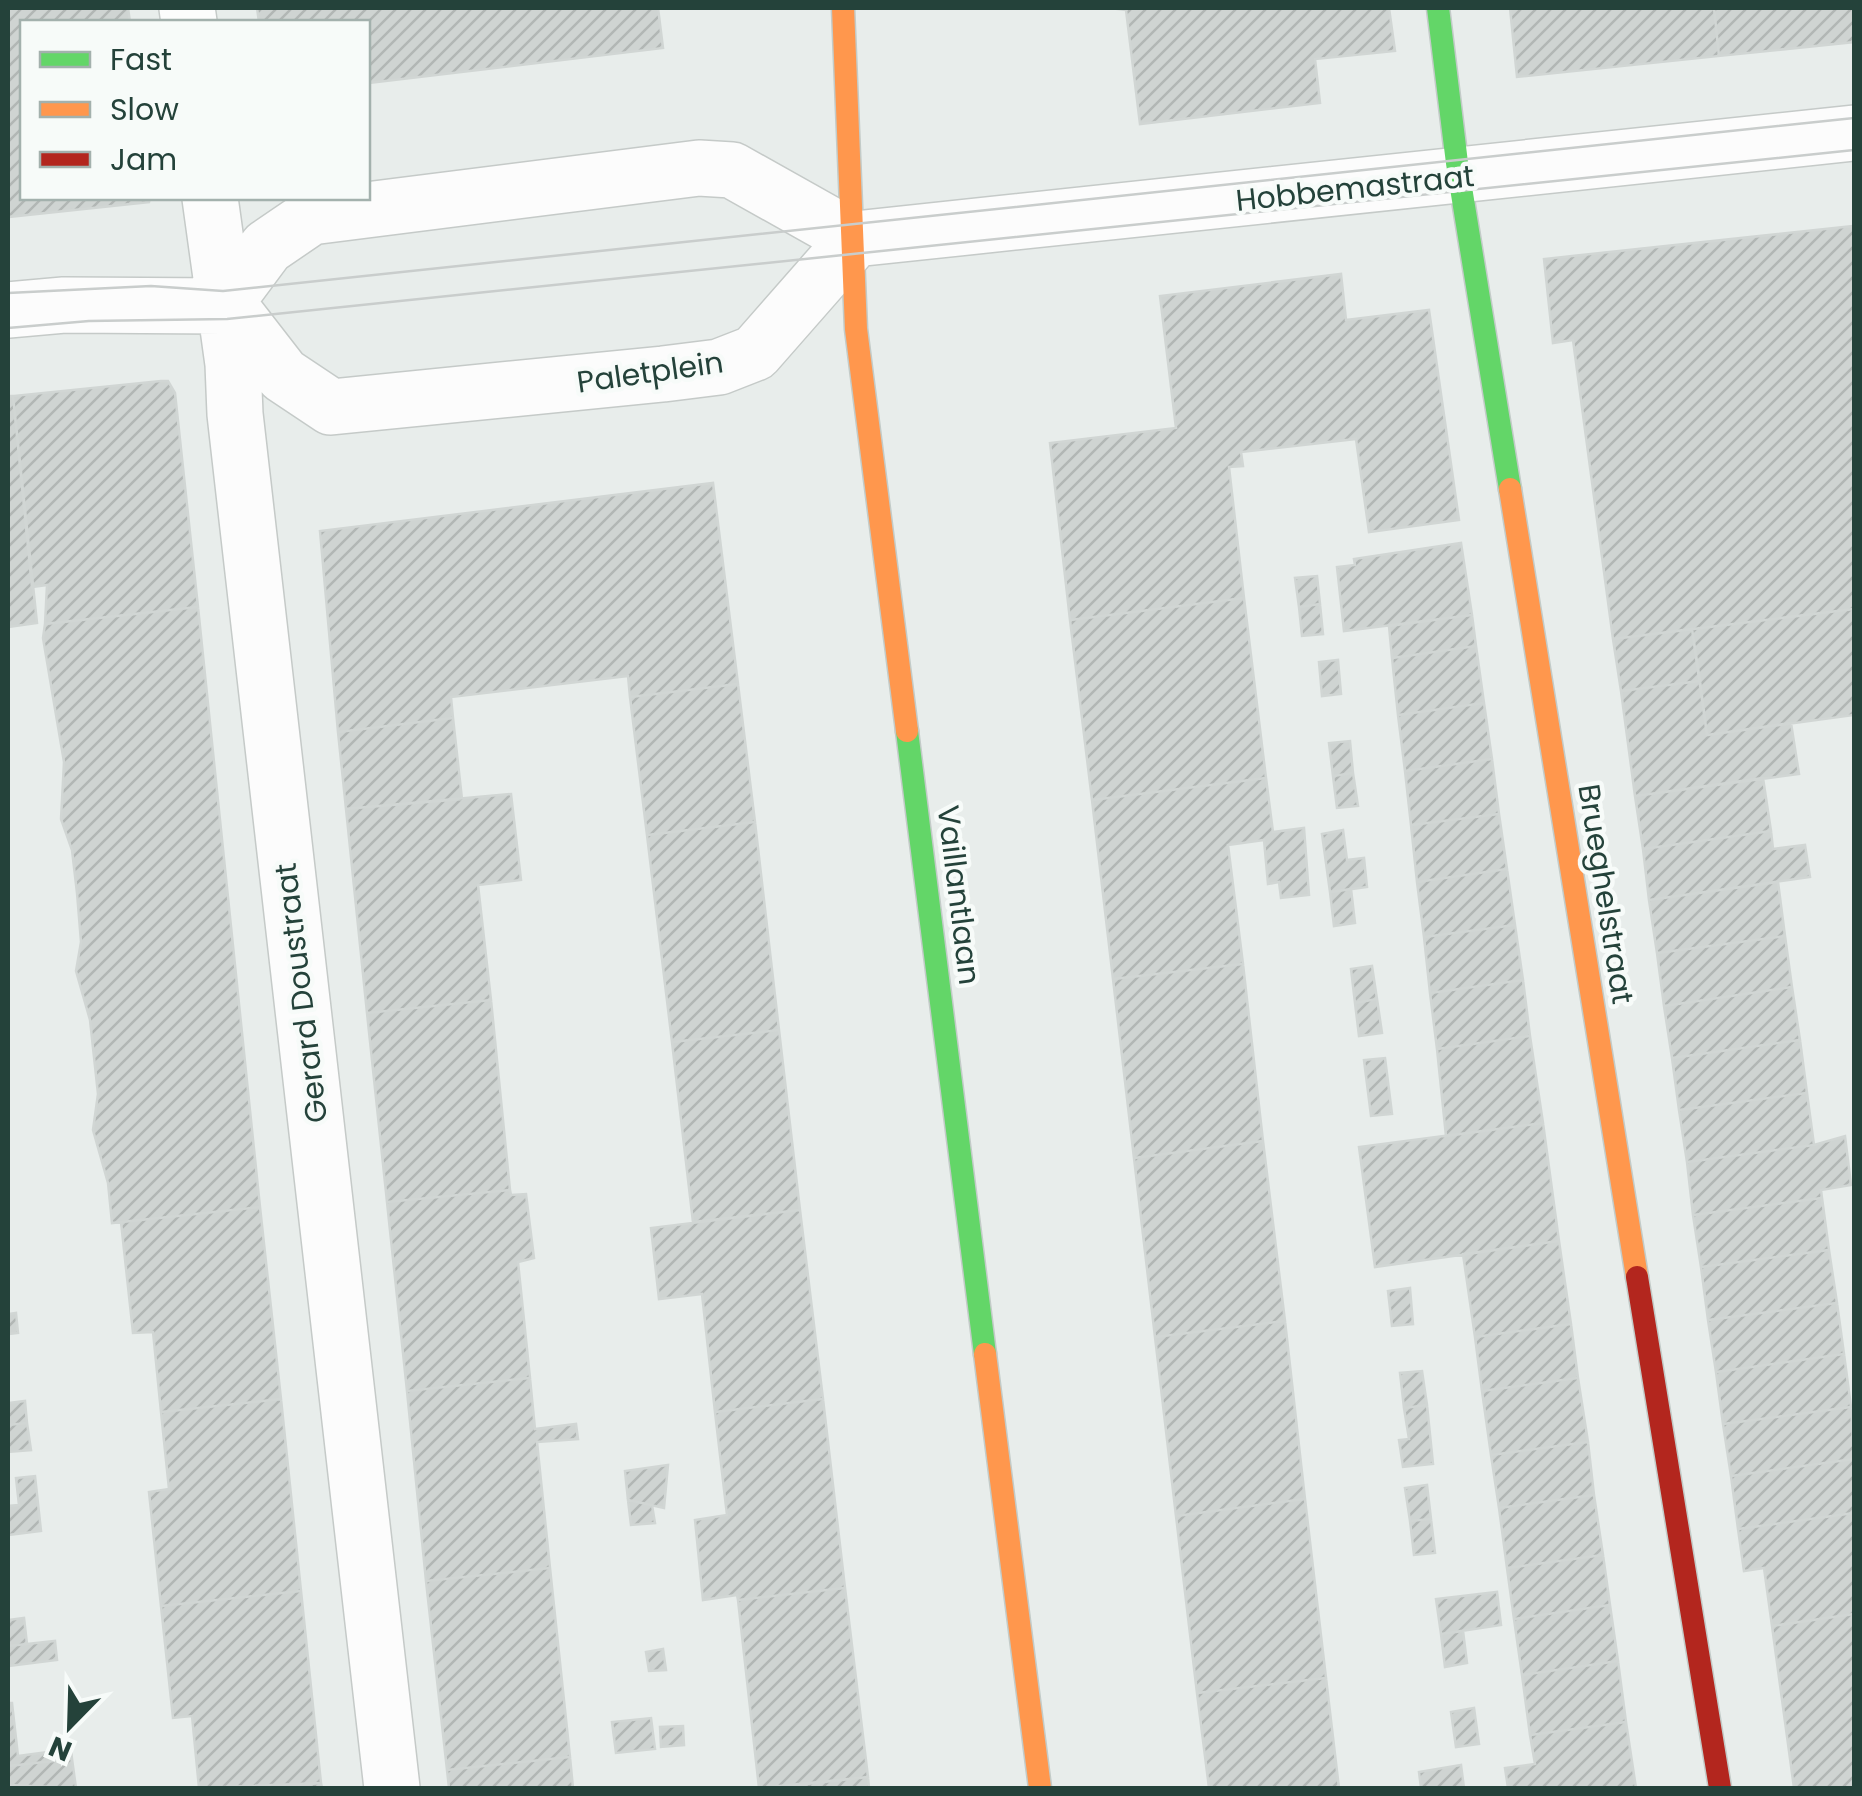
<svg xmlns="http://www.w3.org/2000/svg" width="1862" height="1796" font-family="Poppins,sans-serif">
<defs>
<pattern id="building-hatch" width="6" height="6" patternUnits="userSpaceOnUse" patternTransform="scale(2.5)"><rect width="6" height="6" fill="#cfd4d2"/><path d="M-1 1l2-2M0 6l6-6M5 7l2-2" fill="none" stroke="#b2b7b5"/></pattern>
</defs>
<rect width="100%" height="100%" fill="#e8edeb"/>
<path fill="url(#building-hatch)" stroke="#d1d6d4" stroke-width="2.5" d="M8,8H128L130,22H22V198H150L149,202L8,217Z
M257,8H658L663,48L368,83V22H259Z
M1110,8H1389L1395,51L1315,59L1320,103L1140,124L1126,10Z
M1510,8H1714L1719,56L1517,77Z
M1714,8H1854V42L1719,56Z
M1854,226V609L1613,639L1573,340L1553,343L1544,259Z
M1341,274L1346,320L1429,310L1459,520L1369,532L1356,439L1241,452L1243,466L1229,467L1244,598L1070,620L1050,443L1176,428L1160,296Z
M161,381H168L175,393L198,607L45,624L47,585L32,587L13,396Z
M8,396H13L37,623L8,627Z
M713,483L738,684L630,697L628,676L451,697L453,718L338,732L320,531Z
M1461,543L1472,615L1344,631L1337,567L1355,565L1354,559Z
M1317,576L1320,604L1299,607L1295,578Z
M1244,598L1266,778L1092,800L1070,620Z
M1320,604L1323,634L1302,636L1299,607Z
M198,607L260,1207L112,1223L108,1183L93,1130L98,1094L90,1020L76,971L81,942L77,893L72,850L61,819L64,762L43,638L45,624Z
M1854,609V715L1707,735L1692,629Z
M1472,615L1476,646L1392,658L1389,626Z
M1692,629L1700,681L1621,691L1613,639Z
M1476,646L1484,703L1398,715L1392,658Z
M1338,660L1341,694L1322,696L1319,662Z
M1700,681L1707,735L1791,723L1799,774L1635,796L1621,691Z
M738,684L755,822L647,835L630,697Z
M1484,703L1492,759L1405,771L1398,715Z
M453,718L462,799L346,809L338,732Z
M1350,741L1353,773L1333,776L1329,743Z
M1492,759L1499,814L1411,825L1405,771Z
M1353,773L1358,806L1337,808L1333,776Z
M1266,778L1273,832L1304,828L1309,895L1281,898L1279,882L1268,884L1264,840L1228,845L1243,964L1113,979L1092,800Z
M1763,778L1771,831L1643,849L1635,796Z
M511,794L521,880L478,885L491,1000L367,1013L346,809Z
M1499,814L1507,869L1417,882L1411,825Z
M755,822L779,1030L672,1042L647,835Z
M1343,830L1347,860L1364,858L1367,887L1330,892L1322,834Z
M1771,831L1773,849L1805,845L1810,877L1649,900L1643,849Z
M1507,869L1515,925L1424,937L1417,882Z
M1778,882L1785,936L1657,953L1649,900Z
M1351,889L1355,923L1334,926L1330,892Z
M1515,925L1523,980L1430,993L1424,937Z
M1785,936L1792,987L1664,1006L1657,953Z
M1243,964L1263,1141L1134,1158L1113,979Z
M1372,966L1377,999L1355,1003L1351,969Z
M1523,980L1530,1036L1437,1049L1430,993Z
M1792,987L1800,1040L1672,1058L1664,1006Z
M1377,999L1382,1033L1359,1036L1355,1003Z
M491,1000L510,1190L387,1202L367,1013Z
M779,1030L800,1210L693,1222L672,1042Z
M1530,1036L1543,1123L1446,1136L1437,1049Z
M1800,1040L1807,1093L1679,1110L1672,1058Z
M1385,1058L1392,1114L1371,1116L1364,1060Z
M1807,1093L1814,1145L1687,1162L1679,1110Z
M1543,1123L1559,1241L1375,1267L1359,1147Z
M1845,1136L1851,1185L1821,1190L1822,1198L1693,1215L1687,1162L1814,1145Z
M1263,1141L1285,1321L1155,1337L1134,1158Z
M510,1190L511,1195L526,1194L534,1258L518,1262L530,1378L407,1391L387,1202Z
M1822,1198L1829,1250L1701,1267L1693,1215Z
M260,1207L281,1399L161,1412L153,1332L133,1333L121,1222Z
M800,1210L823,1399L715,1412L702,1294L659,1299L651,1228Z
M1559,1241L1571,1324L1475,1337L1463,1254Z
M1829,1250L1837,1303L1708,1320L1701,1267Z
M1410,1288L1413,1324L1392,1326L1388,1291Z
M1837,1303L1844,1354L1716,1372L1708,1320Z
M16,1313L18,1333L8,1334V1314Z
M1285,1321L1305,1499L1176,1516L1155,1337Z
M1571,1324L1578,1378L1482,1391L1475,1337Z
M1844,1354L1851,1407L1723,1424L1716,1372Z
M1422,1371L1427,1405L1404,1408L1400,1373Z
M530,1378L535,1429L576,1424L578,1439L537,1442L550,1568L426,1581L407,1391Z
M1578,1378L1588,1442L1491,1455L1482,1391Z
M281,1399L301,1591L161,1606L149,1492L169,1489L161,1412Z
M823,1399L845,1588L738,1600L737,1595L703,1600L695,1520L727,1515L715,1412Z
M25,1401L27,1423L8,1425V1403Z
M1427,1405L1433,1464L1403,1467L1399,1440L1409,1439L1404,1408Z
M1851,1407L1854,1459L1731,1476L1723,1424Z
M27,1423L31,1450L8,1452V1425Z
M1588,1442L1594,1495L1499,1508L1491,1455Z
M1854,1459V1513L1738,1529L1731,1476Z
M668,1465L664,1508L628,1500L625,1471Z
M35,1476L41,1531L8,1535V1506L19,1505L16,1478Z
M1427,1485L1431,1519L1410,1521L1405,1488Z
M1594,1495L1603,1555L1507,1568L1499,1508Z
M1305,1499L1326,1678L1197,1693L1176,1516Z
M628,1500L652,1505L655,1523L631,1525Z
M1854,1513V1614L1772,1626L1764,1568L1744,1571L1738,1529Z
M1431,1519L1435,1553L1414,1555L1410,1521Z
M1603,1555L1610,1605L1514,1619L1507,1568Z
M550,1568L570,1757L447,1770L426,1581Z
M845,1588L868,1777L759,1788L738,1600Z
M301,1591L321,1783L199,1788L192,1716L173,1718L161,1606Z
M1497,1592L1501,1625L1441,1634L1436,1599Z
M1610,1605L1618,1661L1522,1675L1514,1619Z
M1854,1614V1788H1794L1772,1626Z
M24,1618L27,1644L8,1646V1620Z
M1463,1631L1467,1663L1445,1667L1441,1634Z
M55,1641L57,1660L8,1666V1646Z
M663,1649L666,1670L649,1671L646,1652Z
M1618,1661L1626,1722L1530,1735L1522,1675Z
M1326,1678L1339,1788H1209L1197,1693Z
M8,1703H12L18,1756L71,1749L72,1759L8,1766Z
M1474,1708L1479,1744L1456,1747L1451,1712Z
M651,1718L655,1749L616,1753L612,1722Z
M1626,1722L1636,1788H1508L1505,1768L1535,1764L1530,1735Z
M683,1726L684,1745L661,1747L660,1727Z
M570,1757L573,1788H449L447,1770Z
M72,1759L76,1788L8,1785V1766Z
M1461,1765L1464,1788H1421L1419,1772Z
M868,1777L869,1788H771Z
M321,1783L322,1788H268Z"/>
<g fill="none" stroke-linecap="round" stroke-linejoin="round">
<g stroke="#c5cac8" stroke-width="58">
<path id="street" d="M187,8L189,22
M210,198L233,364L235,414L392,1788
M855,239L1854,133
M223,306L238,317L283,375L331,407L663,374L719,367L755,353L855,239
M223,306L267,247L311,217L699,168L732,170L855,239
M8,310L64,305L223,306"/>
</g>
<g stroke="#c3cbc8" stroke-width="25">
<path id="fast" d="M1438,8L1457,163L1510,489
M907,731L985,1354"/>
</g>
<g stroke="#c3cbc8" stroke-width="25">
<path id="slow" d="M843,8L856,329L907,731
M1510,489L1637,1277
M985,1354L1040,1788"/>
</g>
<g stroke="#c3cbc8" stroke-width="25">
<path id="jam" d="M1637,1277L1720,1788"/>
</g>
<use href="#street" stroke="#fcfcfc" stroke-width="55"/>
<use href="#fast" stroke="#63d668" stroke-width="22"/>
<use href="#slow" stroke="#ff974d" stroke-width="22"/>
<use href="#jam" stroke="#b3261e" stroke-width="22"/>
<path stroke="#c9cdcc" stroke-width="2.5" d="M8,293L151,286L223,291L1854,118
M8,328L89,321L227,319L1854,150"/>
</g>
<g text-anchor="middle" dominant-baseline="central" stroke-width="9" stroke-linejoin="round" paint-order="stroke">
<g font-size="30" fill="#24423a" stroke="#f7fbf9">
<text transform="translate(1355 188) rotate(-6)">Hobbemastraat</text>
<text transform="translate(650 372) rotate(-8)">Paletplein</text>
<text transform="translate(1606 894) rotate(81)">Brueghelstraat</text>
<text transform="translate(959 895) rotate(83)">Vaillantlaan</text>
<text transform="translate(301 993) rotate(-97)">Gerard Doustraat</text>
</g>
</g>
<rect width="1862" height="1796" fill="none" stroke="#24423a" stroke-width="20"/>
<rect x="20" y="20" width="350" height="180" fill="#f7fbf9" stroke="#a3b1ad" stroke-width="2.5"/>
<rect x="40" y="52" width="50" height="15" fill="#63d668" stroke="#a3b1ad" stroke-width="2.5"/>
<text x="110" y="70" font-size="30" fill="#24423a">Fast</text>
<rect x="40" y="102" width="50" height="15" fill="#ff974d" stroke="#a3b1ad" stroke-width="2.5"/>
<text x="110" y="120" font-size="30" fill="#24423a">Slow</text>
<rect x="40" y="152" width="50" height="15" fill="#b3261e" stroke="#a3b1ad" stroke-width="2.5"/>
<text x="110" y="170" font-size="30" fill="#24423a">Jam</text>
<g transform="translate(70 1726) rotate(203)" stroke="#f7fbf9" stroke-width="8" paint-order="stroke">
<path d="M0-8L18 38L0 25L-18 38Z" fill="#24423a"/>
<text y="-15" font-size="28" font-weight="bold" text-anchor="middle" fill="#24423a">N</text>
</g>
</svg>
